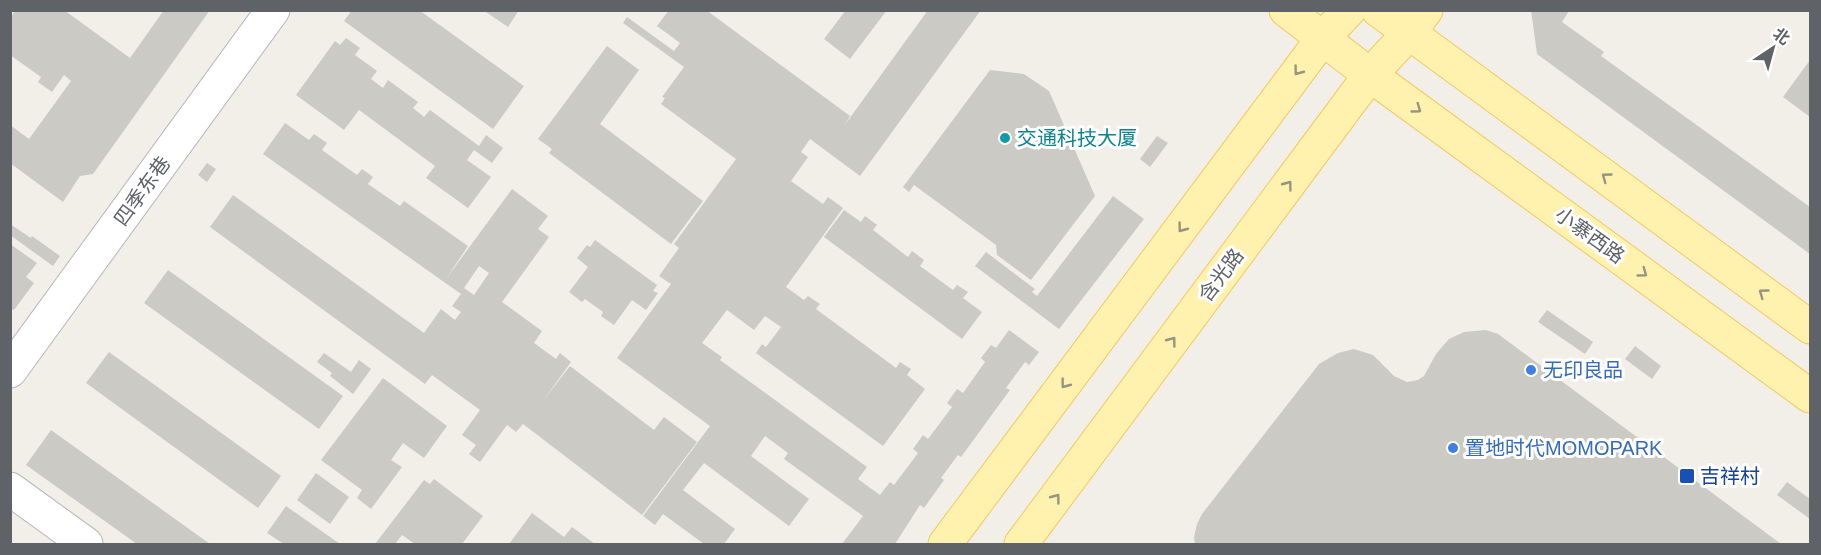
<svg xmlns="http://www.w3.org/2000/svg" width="1821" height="555" font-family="Helvetica,'Noto Sans SC',sans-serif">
<rect width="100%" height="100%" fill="#f1efe8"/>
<path fill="#cccac5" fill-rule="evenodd" d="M16,10H64L130,58L164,10H210L93,174L80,176L63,202L10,163V125L29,139L71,81L64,75L52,92L38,82L41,77L10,55V18Z
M352,10H419L524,86L493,129L344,21Z
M483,10H519L508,27Z
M669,10H706L850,116L844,126L928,10H981L860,176L810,139L801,152L808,157L791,181L823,204L828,197L843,208L786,287L804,300L808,296L820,304L816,309L896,368L900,362L911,369L907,375L925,389L883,446L756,353L762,344L766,347L781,327L765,316L754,330L727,310L702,343L722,357L720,360L867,467L858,479L880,495L890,482L894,485L918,453L913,449L923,435L928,439L952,407L947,403L957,389L963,393L985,362L981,358L991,345L996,348L1009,330L1039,352L1029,365L1025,362L1006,388L1010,390L961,457L958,455L941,478L944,480L924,508L920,505L895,544H842L863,516L784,459L788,453L765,436L751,456L809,499L789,526L704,463L683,490L735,529L724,544H704L663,514L655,525L643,516L710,426L617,358L671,284L659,276L679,248L674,244L736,159L661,104L665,98L662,97L684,67L623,23L627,17L674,51L680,43L657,26Z
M846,10H887L850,59L824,39Z
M1531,10L1569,11L1562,22L1604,52L1601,56L1810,207V254L1537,54Z
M346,38L360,48L355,55L377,71L371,79L383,88L388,80L418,102L413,108L424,117L430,110L479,146L486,135L503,148L492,163L474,150L467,160L491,177L468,208L426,178L435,166L359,110L344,130L296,95L335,41L340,45Z
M607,46L639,70L600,124L703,201L671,244L549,153L552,149L538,139Z
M1810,60V117L1783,97Z
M990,70L1024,74L1049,91L1095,196L1031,280L997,255L996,245L914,185L909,192L903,187Z
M285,123L309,140L314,134L327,143L322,150L357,175L362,169L373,177L368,184L400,206L404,201L468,246L446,279L512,189L548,216L538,229L549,237L502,302L542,331L534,343L556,359L560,353L571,362L543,401L570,366L654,430L664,417L697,442L642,515L523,424L516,432L507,425L480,462L469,454L476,445L462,435L480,410L432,375L425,384L210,227L233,195L424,333L441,309L455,320L461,312L452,306L461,294L263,154ZM479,266L489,273L474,295L464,288Z
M1157,136L1168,143L1150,167L1140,159Z
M207,163L216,169L207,182L198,175Z
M1113,196L1144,219L1059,329L975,266L986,252L1035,289L1032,292L1037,296Z
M844,210L861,222L865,216L877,225L873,230L908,257L912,251L924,260L920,266L953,290L957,285L968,292L963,298L982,312L962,339L824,237Z
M10,224L31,238L32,236L60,256L53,266L10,235Z
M595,240L657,285L653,291L658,293L646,310L632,300L614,325L601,316L603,312L585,299L582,302L569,292L588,267L577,258L587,245L590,247Z
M10,244L37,263L26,277L34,283L14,310L10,308Z
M168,270L343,396L319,429L144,303Z
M1547,310L1593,342L1585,354L1538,322Z
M1486,330L1498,334L1781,544H1195L1194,537L1197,524L1202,514L1319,364L1338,353L1354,349L1373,355L1394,376L1407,382L1418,380L1424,376L1436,354L1449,339L1464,332Z
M1635,346L1661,366L1652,379L1625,359Z
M109,352L281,476L258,508L86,383Z
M324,353L351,372L359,360L371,369L353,394L330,376L332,373L317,362Z
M383,378L447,426L424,458L403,443L391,460L402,467L371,509L357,498L362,490L321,460Z
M51,430L210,544H137L26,465Z
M316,473L349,497L330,524L297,500Z
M434,479L483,516L462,544H415L402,535L395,544H375L424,480L430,484Z
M1787,482L1810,499V519L1777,495Z
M286,506L340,544H284L267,533Z
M532,513L564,537L572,527L595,544H509Z"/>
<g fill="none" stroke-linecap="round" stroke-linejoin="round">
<g stroke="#b5b8bc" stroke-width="35">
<path id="minor" d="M10,371L273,10
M10,489L86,544"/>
</g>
<g stroke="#f2c960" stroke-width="35">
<path id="major" d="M1286,10L1370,75L1810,396
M1378,10L1810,327
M945,544L1323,38L1349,10
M1021,544L1370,75L1409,33L1426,10"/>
</g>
<use href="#minor" stroke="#fff" stroke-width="33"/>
<use href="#major" stroke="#fff2af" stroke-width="33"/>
</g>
<defs><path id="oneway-chevron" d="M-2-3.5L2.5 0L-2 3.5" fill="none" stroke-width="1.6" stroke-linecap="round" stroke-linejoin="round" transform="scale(1.5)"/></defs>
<g stroke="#979581">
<use href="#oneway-chevron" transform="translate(1298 71) rotate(127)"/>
<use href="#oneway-chevron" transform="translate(1417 109) rotate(36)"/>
<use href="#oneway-chevron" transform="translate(1606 177) rotate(-144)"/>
<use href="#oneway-chevron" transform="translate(1288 185) rotate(-53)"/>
<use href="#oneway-chevron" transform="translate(1182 228) rotate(127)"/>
<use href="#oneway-chevron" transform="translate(1643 273) rotate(36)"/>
<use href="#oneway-chevron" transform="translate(1763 293) rotate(-144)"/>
<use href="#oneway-chevron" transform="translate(1172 341) rotate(-53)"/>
<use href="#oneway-chevron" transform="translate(1065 384) rotate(127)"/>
<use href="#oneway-chevron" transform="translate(1056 498) rotate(-53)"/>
</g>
<circle fill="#0f9aa8" stroke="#fff" stroke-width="2" cx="1005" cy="138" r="6"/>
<g fill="#3f7fe0" stroke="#fff" stroke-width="2">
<circle cx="1531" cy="370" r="6"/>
<circle cx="1453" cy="448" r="6"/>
</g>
<rect fill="#1a4fb4" stroke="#fff" stroke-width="2" x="1679" y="468" width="16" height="16" rx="3"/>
<g text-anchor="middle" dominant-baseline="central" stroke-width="6" stroke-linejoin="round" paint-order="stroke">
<g font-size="20" fill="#0d838f" stroke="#fff" text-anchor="start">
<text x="1017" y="138">交通科技大厦</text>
</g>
<g font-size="20" fill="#5f6368" stroke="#fff">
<text transform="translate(142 191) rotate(-54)">四季东巷</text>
<text transform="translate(1590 235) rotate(36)">小寨西路</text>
<text transform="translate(1221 275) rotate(-53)">含光路</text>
</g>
<g font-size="20" fill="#366cbe" stroke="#fff" text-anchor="start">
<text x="1543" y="370">无印良品</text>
<text x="1465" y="448">置地时代MOMOPARK</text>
</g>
<g font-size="20" fill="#164399" stroke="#fff" text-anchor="start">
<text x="1700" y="476">吉祥村</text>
</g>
</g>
<rect width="1821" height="555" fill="none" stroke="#5f6368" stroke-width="24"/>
<g transform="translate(1773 48) rotate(36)" stroke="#ffffff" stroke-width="4.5" paint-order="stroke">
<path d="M0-4.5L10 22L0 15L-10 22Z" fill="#5f6368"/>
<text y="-9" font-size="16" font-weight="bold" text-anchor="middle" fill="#5f6368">北</text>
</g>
</svg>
